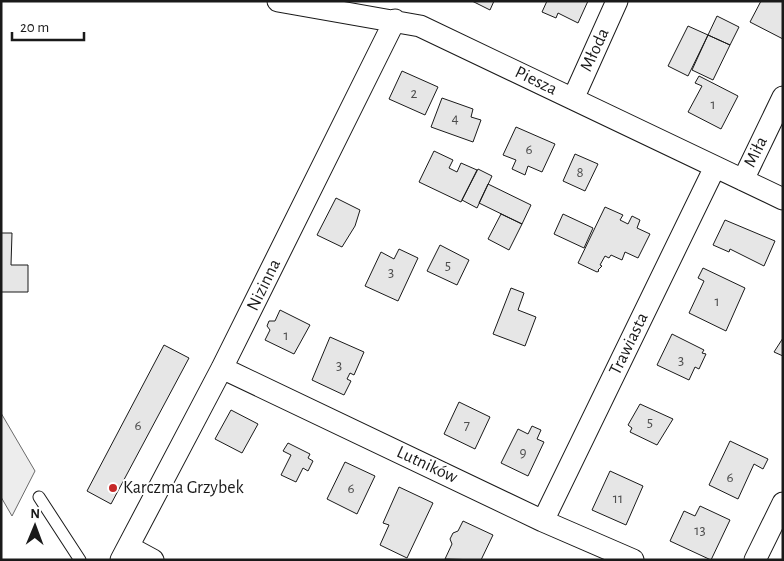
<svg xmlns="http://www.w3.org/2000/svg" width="784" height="561" font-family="'Alegreya Sans',sans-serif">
<rect width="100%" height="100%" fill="#fff"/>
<path fill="#ededed" stroke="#6a6a6a" d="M1,413L35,471L12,516L1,497Z"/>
<path fill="#e6e6e6" stroke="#1a1a1a" d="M472,1H494L490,10Z
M547,1H588L578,23L558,13L556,18L542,12Z
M761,1H783V39L750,22Z
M717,16L739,27L730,45L708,35Z
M688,26L708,35L688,76L668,66Z
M708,35L730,45L713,80L692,70Z
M402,71L438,87L425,115L389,99Z
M699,76L738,96L721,129L688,112L702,86L695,83Z
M442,98L473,109L471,117L481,120L473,142L431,127Z
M516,127L555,144L542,172L528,166L525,175L512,169L516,160L503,155Z
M434,151L453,160L449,168L457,172L461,163L477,170L461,202L419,182Z
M575,154L598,164L585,191L563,181Z
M478,169L492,176L477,208L462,200Z
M488,184L531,205L522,224L479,203Z
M336,198L360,210L355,226L342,247L317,235Z
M605,207L623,215L620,220L628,224L632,216L640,220L637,228L650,234L638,258L625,252L622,260L611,255L609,258L605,256L600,265L602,266L598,270L599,271L597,272L578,263Z
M501,214L522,224L509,250L488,239Z
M563,214L593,228L584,248L554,234Z
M725,220L775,241L764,266L730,249L729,252L713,245Z
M1,233H12L11,265H28V292H1Z
M440,245L469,260L457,285L427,271Z
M399,249L418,258L398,301L365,286L381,252L394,259Z
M703,268L745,288L726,331L689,313L704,281L698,278Z
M511,288L524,293L518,310L536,317L525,346L493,334Z
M280,310L310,325L294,354L265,340L270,330L267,326L269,321H275Z
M672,334L704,350L702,353L706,354L699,369L695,367L689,380L657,365Z
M330,337L364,352L354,375L350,373L347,379L351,381L344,395L312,380Z
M783,338V356L774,352Z
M164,345L189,358L111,504L87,491Z
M459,402L490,417L475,449L444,434Z
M640,404L673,419L657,445L630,432L632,428L628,425Z
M231,410L258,424L242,453L215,439Z
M532,426L541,430L537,439L544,442L528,476L501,463L518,429L528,434Z
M730,441L768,459L763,469L754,464L738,499L709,485Z
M288,443L310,454L308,458L313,461L308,471L303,468L296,482L281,475L291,455L283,451Z
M345,462L375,476L357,514L327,499Z
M610,471L643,486L626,525L592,510Z
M399,487L433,503L407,558L380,545L389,525L383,523Z
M700,506L730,520L711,560L670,541L684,511L695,516Z
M463,521L493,535L481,560L445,559L452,544L450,539L453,533L458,531Z"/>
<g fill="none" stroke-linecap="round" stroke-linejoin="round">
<g stroke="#1a1a1a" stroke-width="13">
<path id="service" d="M39,497L80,560"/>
</g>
<g stroke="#1a1a1a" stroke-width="23">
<path id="minor" d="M278,1L420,26L783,199
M573,99L617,1
M743,180L783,97
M222,368L543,521L633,560
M543,521L715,167
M129,547L153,560
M121,560L222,368L395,20
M755,560L783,503"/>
</g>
<use href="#service" stroke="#fff" stroke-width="11"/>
<use href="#minor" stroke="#fff" stroke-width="21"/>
</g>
<circle fill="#c62828" stroke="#fff" stroke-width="2" cx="113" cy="488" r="5"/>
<g text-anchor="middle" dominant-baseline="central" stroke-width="4" stroke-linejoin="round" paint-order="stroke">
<g font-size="15" fill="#4d4d4d">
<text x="414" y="93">2</text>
<text x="713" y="104">1</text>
<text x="455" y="118">4</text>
<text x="529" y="149">6</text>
<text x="580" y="172">8</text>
<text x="448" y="265">5</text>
<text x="391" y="272">3</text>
<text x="717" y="301">1</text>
<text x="286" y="335">1</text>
<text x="681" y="360">3</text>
<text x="339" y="365">3</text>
<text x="650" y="422">5</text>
<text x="138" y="425">6</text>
<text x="467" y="425">7</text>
<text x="523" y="452">9</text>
<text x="730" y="477">6</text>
<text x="351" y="488">6</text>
<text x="618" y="498">11</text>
<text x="700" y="530">13</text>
</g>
<g font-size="18" fill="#1a1a1a" stroke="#fff">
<text transform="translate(595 50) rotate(-65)">Młoda</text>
<text transform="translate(536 81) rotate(26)">Piesza</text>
<text transform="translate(756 152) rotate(-64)">Miła</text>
<text transform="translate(264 285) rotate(-64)">Nizinna</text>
<text transform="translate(629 344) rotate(-64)">Trawiasta</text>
<text transform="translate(427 465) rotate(25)">Lutników</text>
</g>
<g font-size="18" fill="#1a1a1a" stroke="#fff" text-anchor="start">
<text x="123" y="488">Karczma Grzybek</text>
</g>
</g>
<rect width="784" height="561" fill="none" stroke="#1a1a1a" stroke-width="5"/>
<g transform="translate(35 526) rotate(1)" stroke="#ffffff" stroke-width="4" paint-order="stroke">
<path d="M0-4L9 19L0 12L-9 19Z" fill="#1a1a1a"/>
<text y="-8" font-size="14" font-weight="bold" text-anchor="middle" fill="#1a1a1a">N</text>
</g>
<path d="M12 32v8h72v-8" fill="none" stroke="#1a1a1a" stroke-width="2.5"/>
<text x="20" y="32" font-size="15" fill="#1a1a1a" stroke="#ffffff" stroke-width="4" paint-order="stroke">20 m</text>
</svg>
